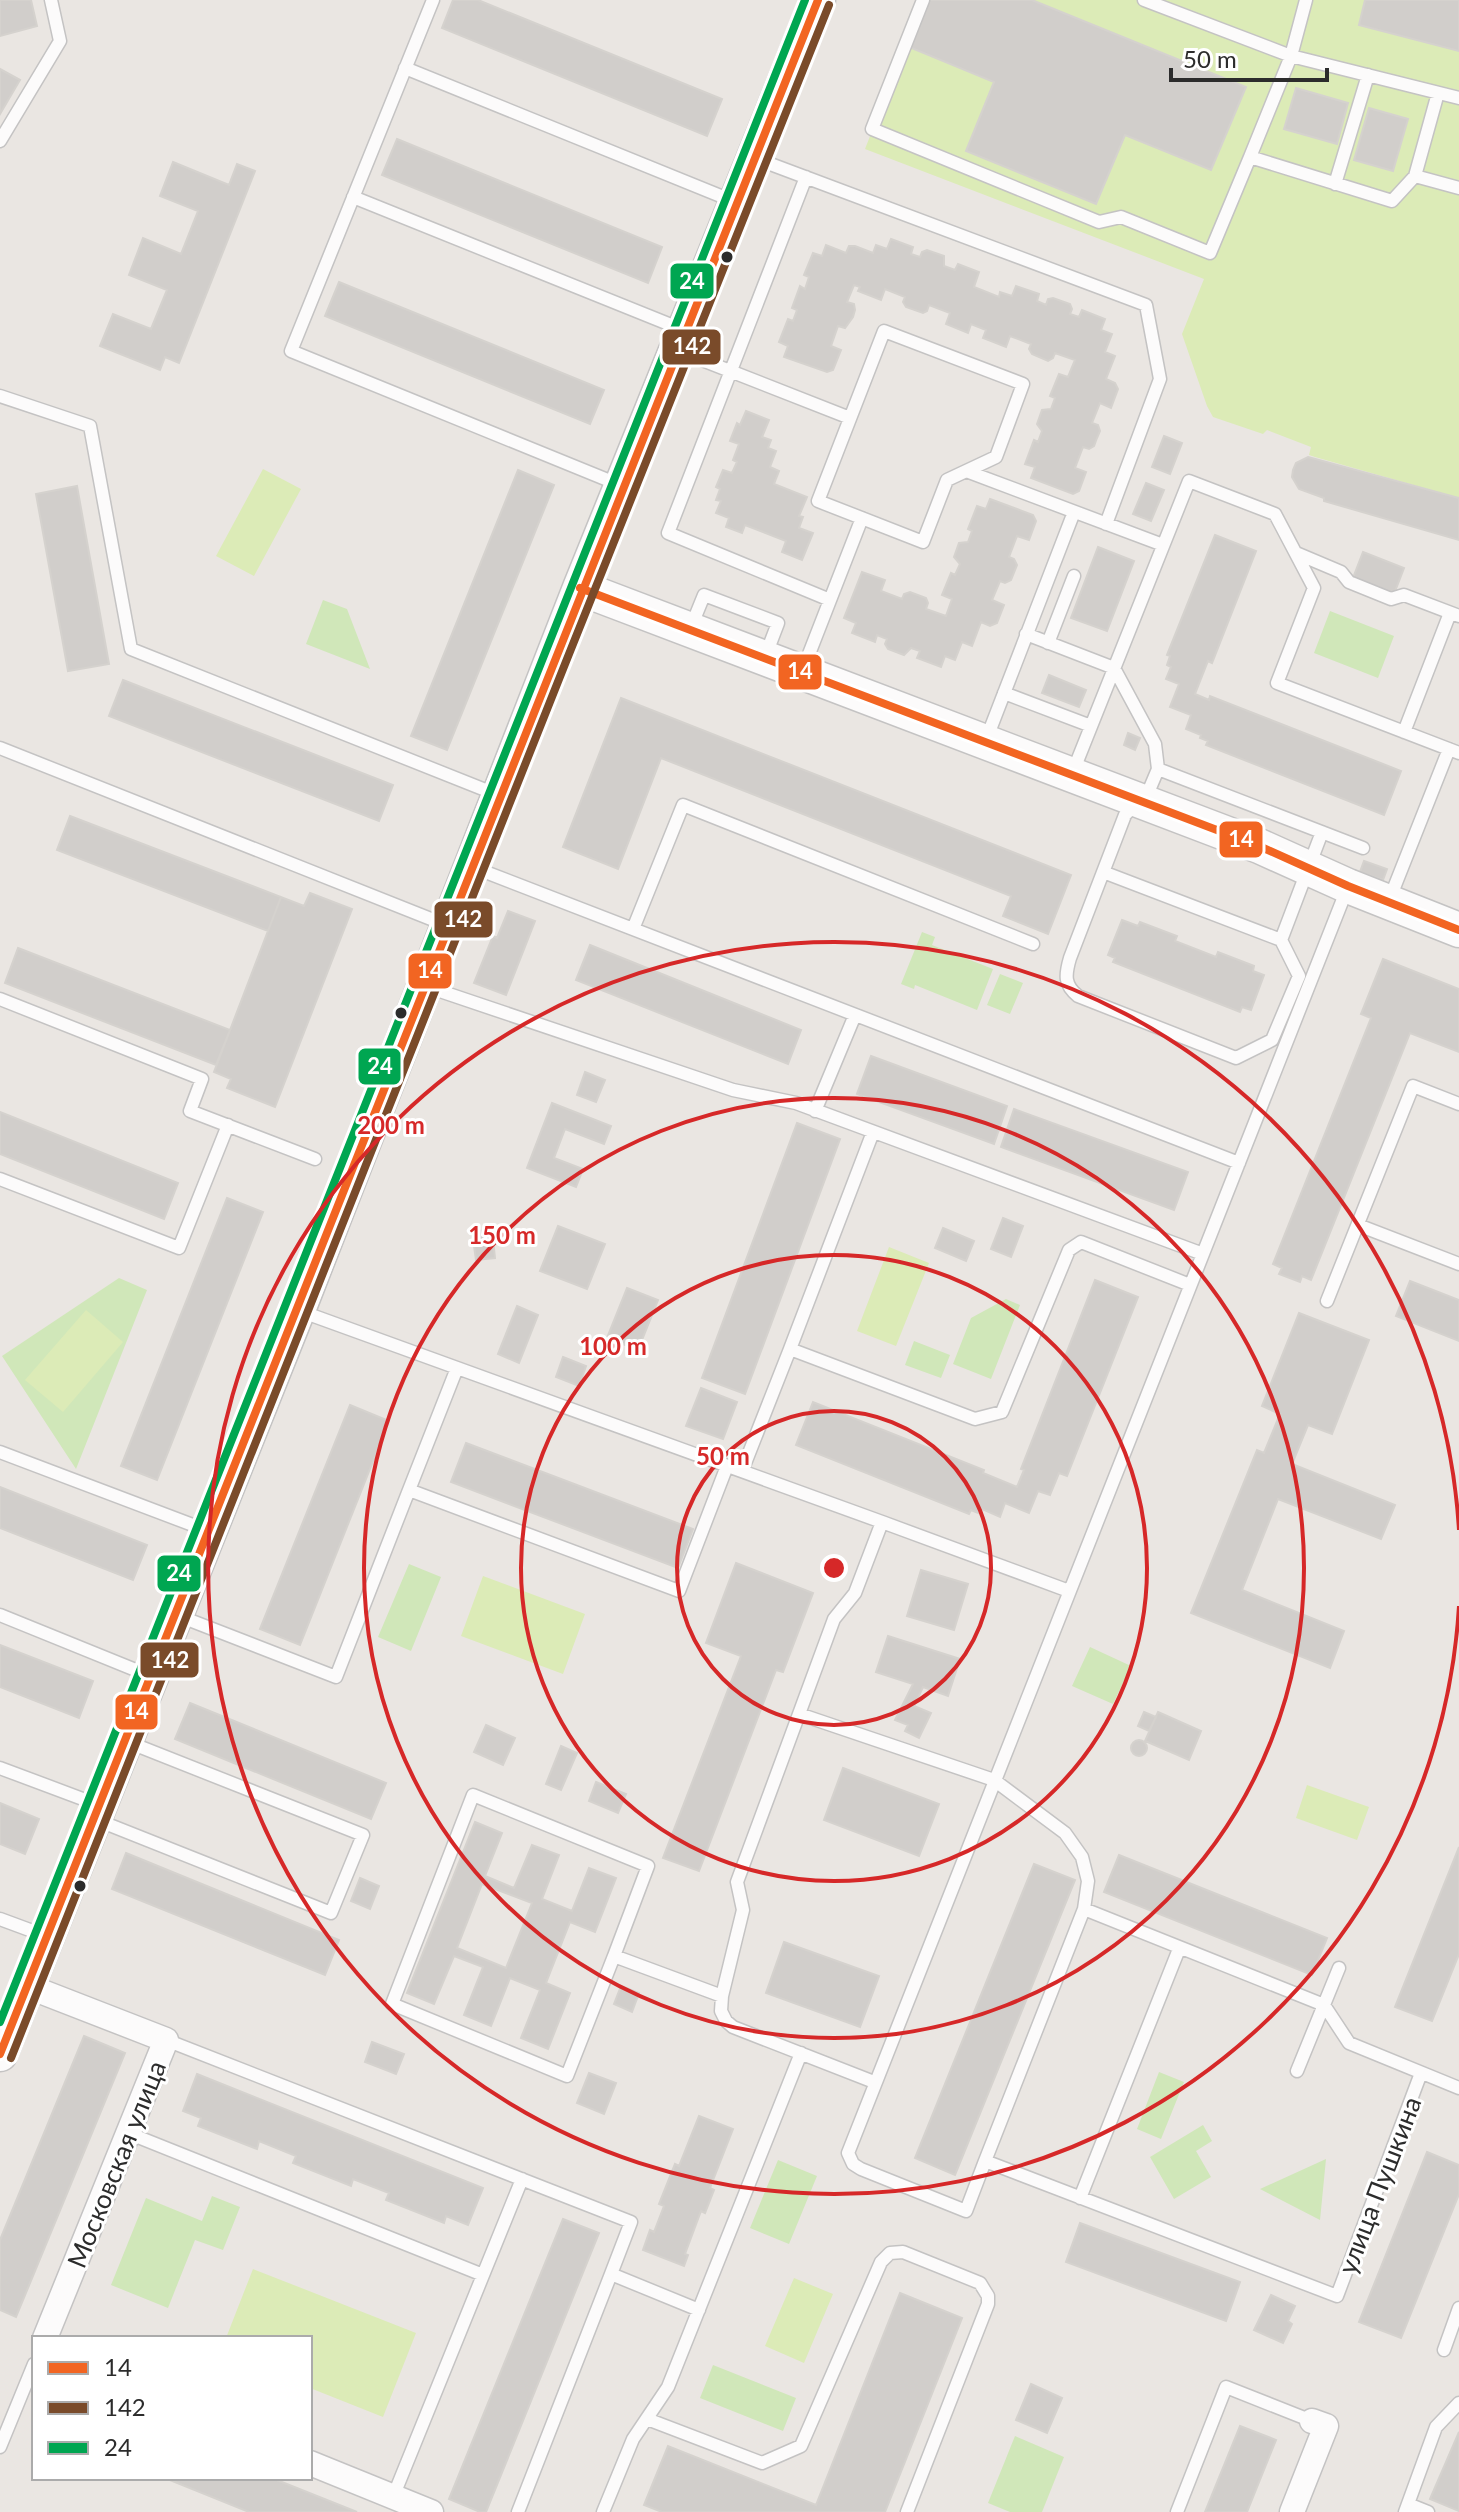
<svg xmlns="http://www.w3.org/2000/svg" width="1459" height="2512" font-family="Lato,sans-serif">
<rect width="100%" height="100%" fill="#eae6e2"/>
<path fill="#d0e7b9" d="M323,600L347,609L370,669L306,644Z
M1330,611L1394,636L1378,678L1314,653Z
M922,932L935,937L932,945L993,969L977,1010L915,985L914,989L901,984Z
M1000,974L1023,983L1010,1014L987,1005Z
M119,1278L147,1290L76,1469L2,1356Z
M1006,1299L1020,1305L991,1379L953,1364L971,1318Z
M914,1341L950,1355L941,1378L905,1365Z
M409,1564L441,1577L411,1651L378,1637Z
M1090,1647L1131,1666L1113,1704L1072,1686Z
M1159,2072L1184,2082L1161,2139L1137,2129Z
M1203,2125L1212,2141L1196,2151L1211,2177L1174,2199L1150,2157Z
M1326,2159L1320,2220L1260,2189Z
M778,2160L817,2176L789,2244L750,2228Z
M212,2196L240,2207L223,2250L195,2240L168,2308L111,2285L146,2198L202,2221Z
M713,2365L796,2398L783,2431L700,2398Z
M1015,2436L1064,2457L1042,2512H1010L988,2503Z"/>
<path fill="#dcebb7" d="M923,0H1459V498L1315,457L1309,455L1311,447L1267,430L1263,434L1213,417L1207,406L1182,334L1204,279L865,149Z
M263,469L301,489L254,576L216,556Z
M889,1247L929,1263L896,1346L857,1331Z
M86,1310L123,1342L63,1412L25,1380Z
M483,1576L585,1614L563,1674L461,1636Z
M1307,1785L1369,1807L1357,1840L1296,1818Z
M253,2269L416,2333L383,2417L310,2388V2338H226Z
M794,2278L833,2294L804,2363L765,2346Z"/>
<path fill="#d1cecb" stroke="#d5d2ce" stroke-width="2" fill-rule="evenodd" d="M0,0H31L37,26L0,36Z
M453,0H478L722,99L707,136L442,28Z
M927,0H1032L1246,87L1211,170L1125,135L1096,204L966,151L994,82L909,47Z
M1365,0H1459V51L1359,25Z
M0,69L20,80L0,114Z
M1296,88L1348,103L1337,144L1284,129Z
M1369,108L1408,119L1393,171L1354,160Z
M397,139L662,247L648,283L382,175Z
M173,162L229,185L237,164L255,171L179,363L165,357L160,370L100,346L113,314L151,329L167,290L129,275L143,238L181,254L198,211L160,196Z
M891,239L913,247L911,254L920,257L922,252L927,250L944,256V266L955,270L958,264L979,272L974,287L999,297L1000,292L1012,296L1016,286L1039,294L1037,301L1046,305L1048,299L1053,298L1070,304L1072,309L1070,314L1079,317L1082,310L1105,319L1101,330L1112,334L1105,352L1115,356L1106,379L1115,383L1118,389L1111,408L1100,403L1092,423L1098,425L1100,431L1097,438L1094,446L1089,449L1083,447L1075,468L1086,472L1079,491L1073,494L1031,478L1035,467L1025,464L1034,440L1038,442L1042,431L1037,424L1042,410L1051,409L1055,398L1050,396L1059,374L1068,377L1075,360L1055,353L1053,358L1048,361L1032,354L1029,349L1031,344L1010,336L1006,347L983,338L986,330L971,324L968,333L946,324L950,313L929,305L927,311L923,313L906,307L903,302L905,297L885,289L881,300L858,291L860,287L854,285L847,302L854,304L855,310L853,317L845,328L838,326L831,346L841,350L833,370L827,372L784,357L788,346L779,342L788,319L793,321L797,310L792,308L800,286L805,289L809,277L804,275L813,253L822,256L826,245L846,253L849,246H855L873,253L876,245L887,249Z
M339,282L604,390L590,424L325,316Z
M746,411L769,420L762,437L771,440L768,448L776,451L770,467L779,471L774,484L807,497L799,516L803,517L799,528L813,533L802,560L782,552L786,541L745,525L742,533L726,527L729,518L716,513L721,501L716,500L720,489L716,487L723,470L732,473L737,462L733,460L739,444L730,441L737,423L740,425Z
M1164,436L1182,443L1170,474L1152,467Z
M1308,457L1459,498V540L1324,501V498L1299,489L1292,477L1293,470L1296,463Z
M518,470L554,485L447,750L411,736Z
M1146,483L1164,490L1151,521L1133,514Z
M77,486L109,664L68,671L36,494Z
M990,499L1033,515L1036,521L1029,540L1017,536L1009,557L1014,559L1017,565L1011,580L1005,583L1000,581L992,600L1004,605L997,623L990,626L981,622L972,646L962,642L955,660L945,656L941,667L917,658L920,651L911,648L904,655L888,649L885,644L887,639L877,635L875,642L852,633L856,623L844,618L862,572L885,580L881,591L902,599L904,594L910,592L926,598L928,603L926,609L946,616L952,599L942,595L951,573L955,575L960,564L954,557L959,543L968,542L972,531L968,529L977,506L986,509Z
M1215,535L1256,551L1212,663L1208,661L1195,694L1209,700L1210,696L1401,771L1384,815L1206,745L1208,741L1200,738L1201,735L1186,729L1191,715L1170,707L1179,684L1166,679L1171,667L1167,665L1170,656L1167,655Z
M1098,547L1134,561L1107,631L1071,618Z
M1363,552L1404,568L1394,594L1353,578Z
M1049,675L1086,690L1079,707L1042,693Z
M123,680L393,785L379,821L109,716Z
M621,698L1071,875L1048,934L1003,916L1011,896L661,758L618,869L563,847Z
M1128,733L1140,738L1135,750L1124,745Z
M70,816L281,897L268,931L57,850Z
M1364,861L1387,869L1383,880L1360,872Z
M310,893L352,909L275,1107L227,1088L231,1079L214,1072L281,897L304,906Z
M508,911L535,921L506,995L474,983L493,936L497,938Z
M1122,920L1138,926L1140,922L1177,936L1175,941L1216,957L1218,952L1254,966L1253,971L1264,975L1251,1010L1242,1007L1240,1012L1113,962L1115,958L1108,955Z
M590,945L801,1030L788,1064L576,980Z
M18,948L230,1030L216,1065L5,983Z
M1383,959L1459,989V1052L1410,1033L1311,1280L1302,1276L1300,1282L1279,1274L1282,1268L1273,1264L1371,1018L1361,1014Z
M871,1056L1007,1106L994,1144L857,1094Z
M585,1072L605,1080L596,1102L577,1095Z
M552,1103L611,1126L604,1144L565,1129L554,1158L583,1169L576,1187L527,1168Z
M1014,1109L1188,1172L1174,1210L1001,1147Z
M0,1112L178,1183L164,1219L0,1154Z
M797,1123L840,1139L745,1394L702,1378Z
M227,1198L263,1212L157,1480L121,1466Z
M1003,1218L1023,1226L1011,1257L991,1249Z
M558,1226L605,1244L587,1289L540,1271Z
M943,1228L974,1241L966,1261L935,1248Z
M492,1229L495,1258L476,1260L472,1232Z
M1095,1280L1138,1297L1067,1476L1059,1473L1050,1495L1038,1491L1029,1513L1005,1503L1000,1517L980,1508L978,1513L971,1510L969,1514L796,1445L813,1402L984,1470L983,1473L1017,1487L1024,1470L1021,1469Z
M1410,1281L1459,1300V1341L1396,1316Z
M627,1288L658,1300L638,1350L607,1338Z
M517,1306L538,1315L519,1363L498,1354Z
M1299,1313L1369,1340L1332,1434L1308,1425L1292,1464L1395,1505L1381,1539L1278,1499L1242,1590L1344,1631L1330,1668L1191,1613L1257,1450L1264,1453L1280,1414L1262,1406Z
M563,1357L586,1366L579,1386L556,1377Z
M701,1388L737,1402L723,1439L686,1426Z
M350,1405L389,1421L300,1645L260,1629Z
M466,1443L693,1529L678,1568L451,1482Z
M0,1487L147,1545L133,1580L0,1528Z
M736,1563L813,1593L783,1672L776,1670L699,1871L663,1858L741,1656L706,1643Z
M921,1570L968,1584L954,1630L907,1616Z
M888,1636L960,1659L948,1696L923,1687L914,1706L931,1713L919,1738L905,1731L908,1725L895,1720L913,1684L876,1672Z
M0,1645L93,1681L79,1718L0,1687Z
M190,1703L386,1783L371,1819L175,1739Z
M1144,1712L1156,1717L1149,1731L1138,1726Z
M1158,1712L1201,1731L1189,1760L1145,1741Z
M486,1725L515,1738L503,1765L474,1752Z
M1131 1748a8 8 0 1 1 16 0a8 8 0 1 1-16 0Z
M561,1746L577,1753L561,1790L546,1784Z
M843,1768L939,1804L919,1856L824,1820Z
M596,1782L626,1794L618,1813L589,1801Z
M0,1803L39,1819L25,1854L0,1844Z
M475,1822L502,1833L485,1876L514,1888L532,1845L559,1855L542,1899L572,1911L589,1868L616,1878L595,1932L570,1922L546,1983L570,1993L548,2049L521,2038L540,1990L510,1978L491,2026L464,2015L483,1967L454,1956L434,2004L407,1993ZM482,1884L532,1903L506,1968L457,1948Z
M1459,1847V1954L1432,2021L1395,2007Z
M126,1853L339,1940L325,1975L112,1889Z
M1119,1855L1327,1938L1312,1975L1104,1892Z
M1034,1864L1075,1880L955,2175L915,2158Z
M360,1878L379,1886L370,1909L351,1901Z
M784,1942L879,1976L860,2027L766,1993Z
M621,1986L639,1993L632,2012L614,2004Z
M84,2036L125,2053L16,2317L0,2310V2240Z
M372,2042L404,2054L396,2074L365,2062Z
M589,2073L616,2083L604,2114L577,2103Z
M197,2074L483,2188L468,2225L446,2216L444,2223L386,2200L389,2193L353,2179L351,2186L293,2163L296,2156L259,2141L257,2149L198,2126L201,2118L183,2111Z
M699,2116L733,2129L710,2188L714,2190L705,2213L701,2211L685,2254L688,2255L684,2266L643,2250L650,2230L654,2232L664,2206L659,2204L675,2164L679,2166Z
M1427,2152L1459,2165V2194L1401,2338L1359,2322Z
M563,2219L599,2233L486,2512H480L449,2499Z
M1080,2223L1240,2282L1226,2321L1066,2262Z
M900,2293L962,2318L885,2512H662L644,2505L668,2446L816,2505Z
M1271,2295L1295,2306L1288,2321L1292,2324L1283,2343L1254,2330Z
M1031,2384L1062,2398L1047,2433L1016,2420Z
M1240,2426L1276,2440L1247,2512H1205Z
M1459,2432V2511L1430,2499Z
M165,2478H272L357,2512H249Z"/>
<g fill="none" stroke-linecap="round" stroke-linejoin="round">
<g stroke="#c4c3c3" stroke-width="15">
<path id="lane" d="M433,0L291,351L620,485
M923,0L872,129L1099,222L1121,217L1210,253L1250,157L1392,201L1415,176L1459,188
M1144,0L1291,56L1459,98
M405,68L733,201
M0,141L60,41L51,0
M1250,157L1291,56L1306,0
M757,159L1146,305L1160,379L1106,524
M1415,176L1438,93
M806,177L668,533L830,600
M1335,184L1368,75
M353,197L681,329
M884,331L1023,384L996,457L947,480L923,542L818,501Z
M679,351L850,418
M0,396L90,426L131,649L498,795
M966,471L1163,545
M1296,553L1341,572L1349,582L1391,599L1404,595L1459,616
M691,627L704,595L778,623L765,657
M1026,634L1114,668L1155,744L1158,769L1150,788L1125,815L1070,958C1065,975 1064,985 1078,996L1236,1058L1272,1040L1299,976L1281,940
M1048,643L1074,576
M802,672L862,518
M1004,693L1091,726
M1404,732L1450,613
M986,740L1074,512
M0,748L446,925
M1158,769L1363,848
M1072,774L1189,481L1275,514L1314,588L1277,683L1459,753
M475,868L1239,1163
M1103,872L1281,940L1322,832
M1347,889L848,2153L853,2164L861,2169L966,2211L985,2161L1337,2296L1421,2073
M1390,898L1449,749
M633,929L683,805L1033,944
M428,987L733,1090L796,1103L1203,1254
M0,999L202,1079L190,1111L315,1159
M815,1111L855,1015
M0,1179L179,1248L228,1125
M1358,1225L1459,1264
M1327,1301L1413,1086L1459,1104
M300,1311L882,1522L855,1593L834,1619L799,1714L994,1780L1065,1833L1082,1857L1088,1881L1084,1909L1324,2005L1349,2043L1459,2088
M790,1349L873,1132
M457,1368L409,1490L679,1591L727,1466
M0,1452L206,1530
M742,1471L790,1349L975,1419L1002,1412L1069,1250L1081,1242L1190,1285
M882,1522L1069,1591
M0,1615L148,1675
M179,1616L336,1677L409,1490
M799,1714L737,1882L743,1910L722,1996L721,2011L726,2021L733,2027L874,2082
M0,1768L96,1804
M97,1820L331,1913L363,1835L128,1742
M0,1919L46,1936
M614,1956L567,2076L392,2004L473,1795L648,1866L614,1956L722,1996
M166,2040L631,2222L611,2274
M1297,2071L1339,1968
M128,2133L483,2275
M985,2161L1084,1909
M1080,2198L1179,1949
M1444,2350L1459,2308
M647,2419L762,2463L801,2446L881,2262L890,2253L903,2252L980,2283L988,2296V2304L907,2512
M0,2447L34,2364
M393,2497L522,2179
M1408,2504L1428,2512
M518,2512L611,2274L699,2310
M603,2512L633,2439L668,2387L801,2053
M1177,2512L1226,2387L1312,2421
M1405,2512L1436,2427L1459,2403"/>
</g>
<g stroke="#c4c3c3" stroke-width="27">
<path id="street" d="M27,1986L166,2040L45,2338
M310,2463L431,2512
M1292,2512L1326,2426L1312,2421"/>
</g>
<g stroke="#c4c3c3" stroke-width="37">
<path id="secondary" d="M580,588L1259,846L1348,886L1459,930
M0,2054L298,1310L580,588L818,0"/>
</g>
<use href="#lane" stroke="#fcfbfb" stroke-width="12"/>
<use href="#street" stroke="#fcfbfb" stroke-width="24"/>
<use href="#secondary" stroke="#fcfbfb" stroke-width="34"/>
<g stroke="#fff" stroke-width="14">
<path id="bus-1" d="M580,588L1259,846L1348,886L1459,930
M0,2054C274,1370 541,683 818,0"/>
</g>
<g stroke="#fff" stroke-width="14">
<path id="bus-2" d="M11,2058C285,1374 553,688 829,5"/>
</g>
<g stroke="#fff" stroke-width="14">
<path id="bus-3" d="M0,2022C270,1348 533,672 805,0"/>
</g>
<use href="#bus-1" stroke="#f26522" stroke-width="8"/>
<use href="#bus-2" stroke="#7a4b2a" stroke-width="8"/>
<use href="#bus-3" stroke="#00a651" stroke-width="8"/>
</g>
<g fill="none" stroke="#d62828" stroke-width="4">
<circle cx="834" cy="1568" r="157"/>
<circle cx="834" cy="1568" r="313"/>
<circle cx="834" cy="1568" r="470"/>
<path d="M1459 1606A626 626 0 1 1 1459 1530"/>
</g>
<g fill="#2c2c2c" stroke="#fff" stroke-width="3">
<circle cx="727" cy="257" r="7"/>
<circle cx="401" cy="1013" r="7"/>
<circle cx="80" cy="1886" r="7"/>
</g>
<g text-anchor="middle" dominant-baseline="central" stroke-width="6" stroke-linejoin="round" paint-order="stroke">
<g font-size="26" fill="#2c2c2c" stroke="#fff">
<text transform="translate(116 2164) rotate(-68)">Московская улица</text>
<text transform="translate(1379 2185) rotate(-69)">улица Пушкина</text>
</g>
</g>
<circle cx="834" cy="1568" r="12" fill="#d62828" stroke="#fff" stroke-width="4"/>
<g font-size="24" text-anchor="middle" font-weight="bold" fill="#d62828" stroke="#fff" stroke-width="6" stroke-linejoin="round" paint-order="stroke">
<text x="391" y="1134">200 m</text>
<text x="502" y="1244">150 m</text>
<text x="613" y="1355">100 m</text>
<text x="723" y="1465">50 m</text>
</g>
<g stroke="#fff" stroke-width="3">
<rect x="669" y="262" width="46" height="38" rx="8" fill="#00a651"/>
<rect x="661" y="328" width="61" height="38" rx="8" fill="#7a4b2a"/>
<rect x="777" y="653" width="46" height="38" rx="8" fill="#f26522"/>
<rect x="1218" y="820" width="46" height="39" rx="8" fill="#f26522"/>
<rect x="433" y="900" width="61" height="39" rx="8" fill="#7a4b2a"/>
<rect x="407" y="952" width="46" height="38" rx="8" fill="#f26522"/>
<rect x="357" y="1047" width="45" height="39" rx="8" fill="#00a651"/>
<rect x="156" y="1554" width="46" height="39" rx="8" fill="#00a651"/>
<rect x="139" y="1641" width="61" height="38" rx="8" fill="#7a4b2a"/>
<rect x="114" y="1693" width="45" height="38" rx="8" fill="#f26522"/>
</g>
<g font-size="22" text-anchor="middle" font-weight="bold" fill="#fff">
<text x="692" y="289">24</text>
<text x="692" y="354">142</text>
<text x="800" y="679">14</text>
<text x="1241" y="847">14</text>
<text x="463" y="927">142</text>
<text x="430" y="978">14</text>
<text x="380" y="1074">24</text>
<text x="179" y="1581">24</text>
<text x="170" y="1668">142</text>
<text x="136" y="1719">14</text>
</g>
<rect x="32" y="2336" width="280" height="144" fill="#ffffff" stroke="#ababab" stroke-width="2"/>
<rect x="48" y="2362" width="40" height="12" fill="#f26522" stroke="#ababab" stroke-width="2"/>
<text x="104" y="2376" font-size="24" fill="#2c2c2c">14</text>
<rect x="48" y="2402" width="40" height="12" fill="#7a4b2a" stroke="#ababab" stroke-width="2"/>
<text x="104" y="2416" font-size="24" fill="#2c2c2c">142</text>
<rect x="48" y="2442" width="40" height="12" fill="#00a651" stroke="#ababab" stroke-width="2"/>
<text x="104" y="2456" font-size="24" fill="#2c2c2c">24</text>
<path d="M1171 68v12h156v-12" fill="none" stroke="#2c2c2c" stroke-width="4"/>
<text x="1183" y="68" font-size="24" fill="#2c2c2c" stroke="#ffffff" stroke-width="6" paint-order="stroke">50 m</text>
</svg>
